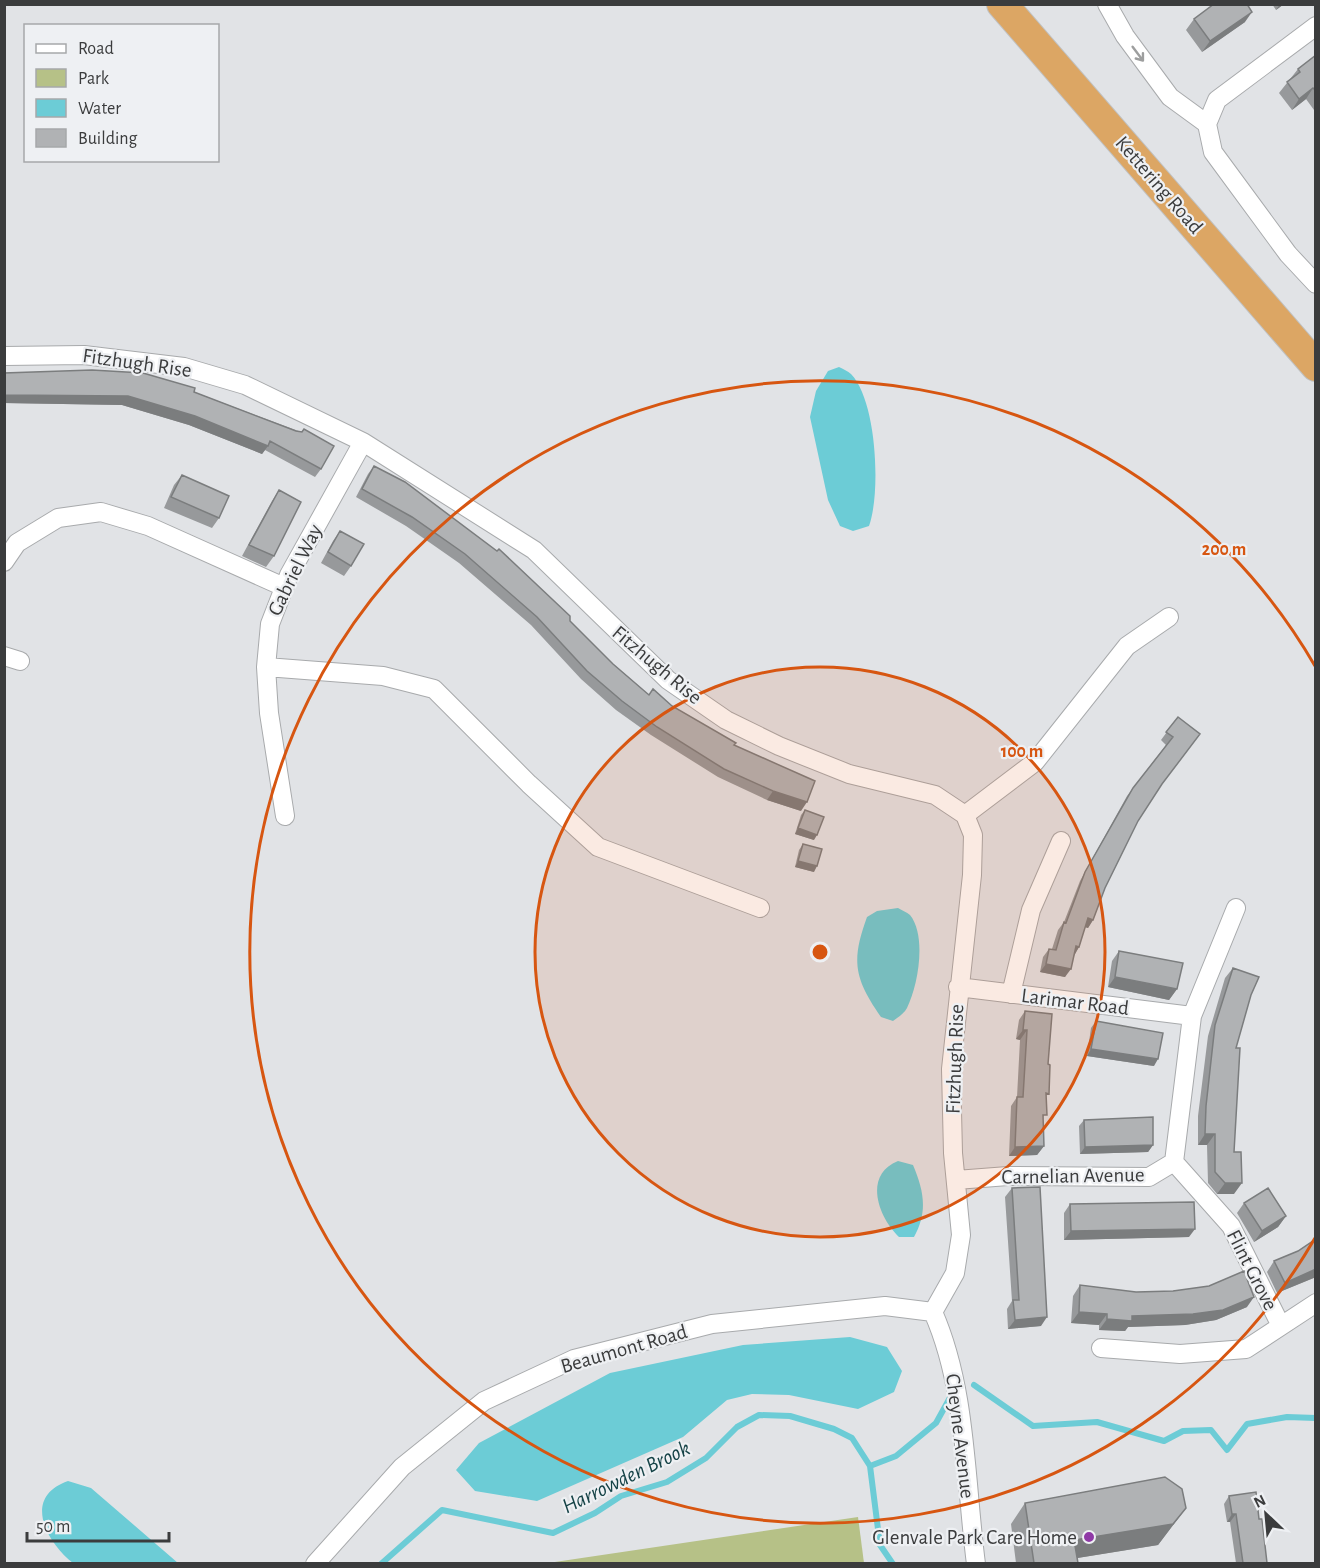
<svg xmlns="http://www.w3.org/2000/svg" width="1320" height="1568" font-family="'Alegreya Sans',sans-serif">
<rect width="100%" height="100%" fill="#e1e3e6"/>
<path fill="#b6c187" d="M858,1517L864,1563H548Z"/>
<path fill="#6cccd6" d="M839,367C843,369 848,371 851,374C877,401 881,493 869,526L853,531L840,526L828,500L810,417L816,391L828,371Z
M898,908C901,910 907,912 910,915C927,936 918,986 907,1008C904,1014 898,1017 893,1021L881,1017C854,978 851,961 867,917L877,911Z
M898,1161L913,1165C924,1191 928,1212 914,1237H899C878,1217 863,1175 898,1161Z
M850,1337L887,1347L902,1371L894,1392L858,1409L789,1395L752,1394L727,1400L683,1437L537,1501L475,1491L456,1470L479,1443L610,1373L743,1345Z
M68,1481L91,1488L178,1563H73C46,1542 22,1497 68,1481Z"/>
<g fill="none" stroke-linecap="round" stroke-linejoin="round">
<path stroke="#6cccd6" stroke-width="6" d="M974,1385L1033,1426L1097,1422L1164,1441L1183,1431L1211,1430L1227,1450L1247,1424L1287,1417L1316,1418
M870,1466L896,1456L936,1423L952,1394
M381,1564L442,1510L553,1533L595,1513L621,1496L667,1482L706,1458L737,1427L759,1415L790,1416L834,1429L852,1438L870,1466L880,1545L893,1564"/>
<g stroke="#a8aaac" stroke-width="20">
<path id="minor" d="M1107,4L1125,36L1170,97L1207,124
M1316,26L1217,100L1207,124L1213,152L1288,254L1316,284
M4,356L84,355L184,367L245,385L363,442L534,550L668,680L726,720L779,746L849,774L935,795L965,815L973,835L972,875L951,1069L953,1153L961,1235L955,1273L933,1312
M4,562L17,543L58,518L101,512L148,526L284,587
M4,656L20,661
M266,667L383,676L434,689L529,784L598,847L760,908
M965,815L1035,762L1127,646L1169,617
M285,816L269,713L266,667L270,624L289,575L363,442
M958,987L1192,1016
M1011,994L1031,910L1061,841
M1174,1162L1231,1226L1281,1326
M956,1180L1008,1176L1149,1177L1174,1162L1192,1016L1236,908
M933,1312C967,1389 965,1480 976,1564
M1101,1348L1180,1354L1246,1349L1316,1303
M315,1564L402,1467L484,1401L574,1359L712,1324L885,1306L933,1312"/>
</g>
<g stroke="#c0c1c1" stroke-width="32">
<path id="trunk" d="M1002,4L1316,366"/>
</g>
<use href="#minor" stroke="#fff" stroke-width="18"/>
<use href="#trunk" stroke="#dca664" stroke-width="30"/>
</g>
<path fill="#97999b" d="M1272,4H1284L1276,10Z
M1194,19L1245,22L1202,52L1186,30Z
M1316,55V108L1314,110L1306,99L1292,110L1279,93L1298,69Z
M4,373L194,392L301,432L304,429L321,469L315,477L265,450L262,454L189,425L122,405L4,403Z
M374,466L570,621L613,664L649,695L672,706L734,745L801,811L767,800L718,777L651,735L616,710L581,679L531,625L459,563L406,526L356,497L368,474Z
M182,475L219,518L212,528L164,508L174,485Z
M279,490L274,556L266,567L242,556L272,501Z
M340,531L351,566L344,576L321,563L333,541Z
M1178,717L1159,788L1138,821L1105,888L1093,920L1088,928L1085,927L1079,947L1074,955L1065,977L1040,972L1043,957L1049,949H1052L1058,930L1064,922L1080,881L1127,796L1166,745L1161,740Z
M805,810L814,840L795,834L801,815Z
M803,844L814,872L795,867L799,850Z
M1119,951L1177,989L1169,1000L1108,987L1112,961Z
M1233,968L1251,995L1236,1048L1234,1152V1194H1217L1208,1183L1207,1145H1198V1116L1208,1036L1225,978Z
M1025,1011L1048,1064L1046,1098L1043,1120L1044,1146L1037,1155L1009,1156L1011,1106L1017,1097L1020,1040L1016,1039L1019,1020Z
M1096,1021L1154,1066L1087,1056L1091,1028Z
M1084,1120L1153,1145L1148,1152L1080,1154L1079,1126Z
M1012,1188L1041,1326L1008,1329L1007,1309L1012,1301L1005,1197Z
M1244,1203L1286,1216L1278,1227L1254,1242L1237,1213Z
M1070,1204L1189,1237L1064,1240V1213Z
M1316,1239V1277L1277,1293L1267,1272L1274,1261L1298,1251Z
M1080,1285L1247,1307L1216,1320L1185,1325L1128,1327L1125,1331L1099,1330V1325L1071,1323L1073,1296Z
M1229,1496L1259,1519L1267,1563H1236L1230,1522H1227L1224,1504Z
M1025,1503L1186,1508L1158,1545L1077,1558L1078,1563H1016L1011,1524Z"/>
<path fill="#7b7d7e" d="M1280,4H1284L1276,10Z
M1252,12L1245,22L1202,52L1210,41Z
M1313,88L1306,99L1292,110L1299,99Z
M4,395L128,396L195,416L268,446L262,454L189,425L122,405L4,403Z
M773,791L807,802L801,811L767,800Z
M798,828L817,835L814,840L795,834Z
M798,861L817,866L814,872L795,867Z
M1088,918L1093,920L1088,928L1082,926Z
M1076,946L1079,947L1074,956Z
M1046,964L1071,969L1065,977L1040,972Z
M1115,977L1177,989L1169,1000L1108,987Z
M1023,1030H1027L1020,1040L1016,1039Z
M1091,1049L1158,1059L1154,1066L1087,1056Z
M1205,1134H1215L1207,1145H1198Z
M1153,1145L1148,1152L1080,1154L1085,1147Z
M1044,1146L1037,1155L1009,1156L1015,1147Z
M1225,1183H1242L1234,1194H1217Z
M1286,1216L1278,1227L1254,1242L1262,1231Z
M1195,1229L1189,1237L1064,1240L1071,1231Z
M1316,1269V1277L1277,1293L1285,1283Z
M1254,1297L1247,1307L1216,1320L1185,1325L1128,1327L1125,1331L1099,1330L1107,1319L1132,1316Z
M1079,1312L1107,1314L1099,1325L1071,1323Z
M1047,1317L1041,1326L1008,1329L1015,1320Z
M1186,1508L1158,1545L1059,1561L1074,1540Z
M1232,1514H1236L1230,1522H1227Z"/>
<path fill="#b0b2b4" stroke="#7b7d7e" stroke-width="1.5" d="M1214,4H1247L1252,12L1210,41L1194,19Z
M1316,55V91L1313,88L1299,99L1287,82L1300,72L1298,69Z
M92,370L143,373L195,388L194,392L296,431L302,432L304,429L334,446L321,469L270,441L268,446L195,416L128,396L4,395V373Z
M374,466L405,482L497,551L499,549L570,616V621L613,664L649,695L653,689L672,706L736,743L734,745L815,781L807,802L773,791L724,769L657,727L622,701L587,671L537,617L465,554L412,517L362,489Z
M182,475L229,496L219,518L171,497Z
M279,490L301,502L274,556L249,545Z
M340,531L364,544L351,566L328,552Z
M1178,717L1200,734L1162,784L1138,821L1105,888L1093,920L1088,918L1079,947L1076,946L1071,969L1046,964L1049,949L1056,950L1064,922L1066,923L1085,872L1133,788L1173,737L1166,732Z
M805,810L824,817L817,835L798,828Z
M803,844L822,849L817,866L798,861Z
M1119,951L1183,963L1177,989L1115,977Z
M1233,968L1259,977L1251,995L1236,1048H1240L1234,1152H1241L1242,1183H1225L1215,1172V1134H1205L1206,1106L1215,1025Z
M1025,1011L1052,1014L1048,1064L1050,1065L1049,1094L1046,1093L1047,1115H1043L1044,1146L1015,1147L1017,1097H1023L1027,1030H1023Z
M1096,1021L1163,1033L1158,1059L1091,1049Z
M1153,1117V1145L1085,1147L1084,1120Z
M1040,1187L1047,1317L1015,1320L1013,1300H1019L1012,1188Z
M1268,1188L1286,1216L1262,1231L1244,1203Z
M1194,1202L1195,1229L1071,1231L1070,1204Z
M1316,1239V1269L1285,1283L1274,1261L1298,1251Z
M1244,1271L1254,1297L1223,1310L1193,1314L1132,1316V1321L1107,1319V1314L1079,1312L1080,1285L1136,1292L1173,1291L1209,1286Z
M1165,1477L1182,1489L1186,1508L1173,1524L1074,1540L1078,1563H1034L1025,1503Z
M1256,1492L1259,1519H1262L1267,1563H1243L1236,1514H1232L1229,1496Z"/>
<defs><path id="oneway-shaft" d="M-6 0H5M1.5-3L5.5 0L1.5 3" fill="none" stroke-width="1.6" stroke-linecap="round" stroke-linejoin="round" transform="scale(1.5)"/></defs>
<use stroke="#9d9e9e" href="#oneway-shaft" transform="translate(1138 54) rotate(53)"/>
<circle cx="820" cy="952" r="285" fill="#d75611" fill-opacity=".12"/>
<g fill="none" stroke="#d75611" stroke-width="3">
<circle cx="820" cy="952" r="285"/>
<path d="M1315 1238A571 571 0 1 1 1315 666"/>
</g>
<circle fill="#8f39a6" stroke="#eef0f3" stroke-width="2" cx="1089" cy="1537" r="6"/>
<g text-anchor="middle" dominant-baseline="central" stroke-width="4.5" stroke-linejoin="round" paint-order="stroke">
<g font-size="21" fill="#3b3c3d" stroke="#eef0f3">
<text transform="translate(1159 185) rotate(49)">Kettering Road</text>
<text transform="translate(137 363) rotate(8)">Fitzhugh Rise</text>
<text transform="translate(295 570) rotate(-64)">Gabriel Way</text>
<text transform="translate(657 665) rotate(40)">Fitzhugh Rise</text>
<text transform="translate(1075 1002) rotate(7)">Larimar Road</text>
<text transform="translate(955 1059) rotate(-88)">Fitzhugh Rise</text>
<text transform="translate(1073 1176) rotate(-1)">Carnelian Avenue</text>
<text transform="translate(1252 1270) rotate(63)">Flint Grove</text>
<text transform="translate(624 1349) rotate(-16)">Beaumont Road</text>
<text transform="translate(960 1436) rotate(83)">Cheyne Avenue</text>
</g>
<g font-size="21" fill="#3b3c3d" stroke="#eef0f3" text-anchor="end">
<text x="1077" y="1537">Glenvale Park Care Home</text>
</g>
<g font-size="22" font-style="italic" fill="#164347" stroke="#eef0f3">
<text transform="translate(626 1477) rotate(-26)">Harrowden Brook</text>
</g>
</g>
<circle cx="820" cy="952" r="9" fill="#d75611" stroke="#eef0f3" stroke-width="3"/>
<g font-size="18" text-anchor="middle" font-weight="bold" fill="#d75611" stroke="#eef0f3" stroke-width="4.5" stroke-linejoin="round" paint-order="stroke">
<text x="1224" y="555">200 m</text>
<text x="1022" y="757">100 m</text>
</g>
<rect width="1320" height="1568" fill="none" stroke="#3b3c3d" stroke-width="12"/>
<rect x="24" y="24" width="195" height="138" fill="#eef0f3" stroke="#a6a8aa" stroke-width="1.5"/>
<rect x="36" y="44" width="30" height="9" fill="#ffffff" stroke="#a6a8aa" stroke-width="1.5"/>
<text x="78" y="54" font-size="18" fill="#3b3c3d">Road</text>
<rect x="36" y="69" width="30" height="18" fill="#b6c187" stroke="#a6a8aa" stroke-width="1.5"/>
<text x="78" y="84" font-size="18" fill="#3b3c3d">Park</text>
<rect x="36" y="99" width="30" height="18" fill="#6cccd6" stroke="#a6a8aa" stroke-width="1.5"/>
<text x="78" y="114" font-size="18" fill="#3b3c3d">Water</text>
<rect x="36" y="129" width="30" height="18" fill="#b0b2b4" stroke="#a6a8aa" stroke-width="1.5"/>
<text x="78" y="144" font-size="18" fill="#3b3c3d">Building</text>
<g transform="translate(1266 1514) rotate(334)" stroke="#eef0f3" stroke-width="4.5" paint-order="stroke">
<path d="M0-4.5L10 22L0 15L-10 22Z" fill="#3b3c3d"/>
<text y="-9" font-size="16" font-weight="bold" text-anchor="middle" fill="#3b3c3d">N</text>
</g>
<path d="M27 1532v9h142v-9" fill="none" stroke="#3b3c3d" stroke-width="3"/>
<text x="36" y="1532" font-size="18" fill="#3b3c3d" stroke="#eef0f3" stroke-width="4.5" paint-order="stroke">50 m</text>
</svg>
